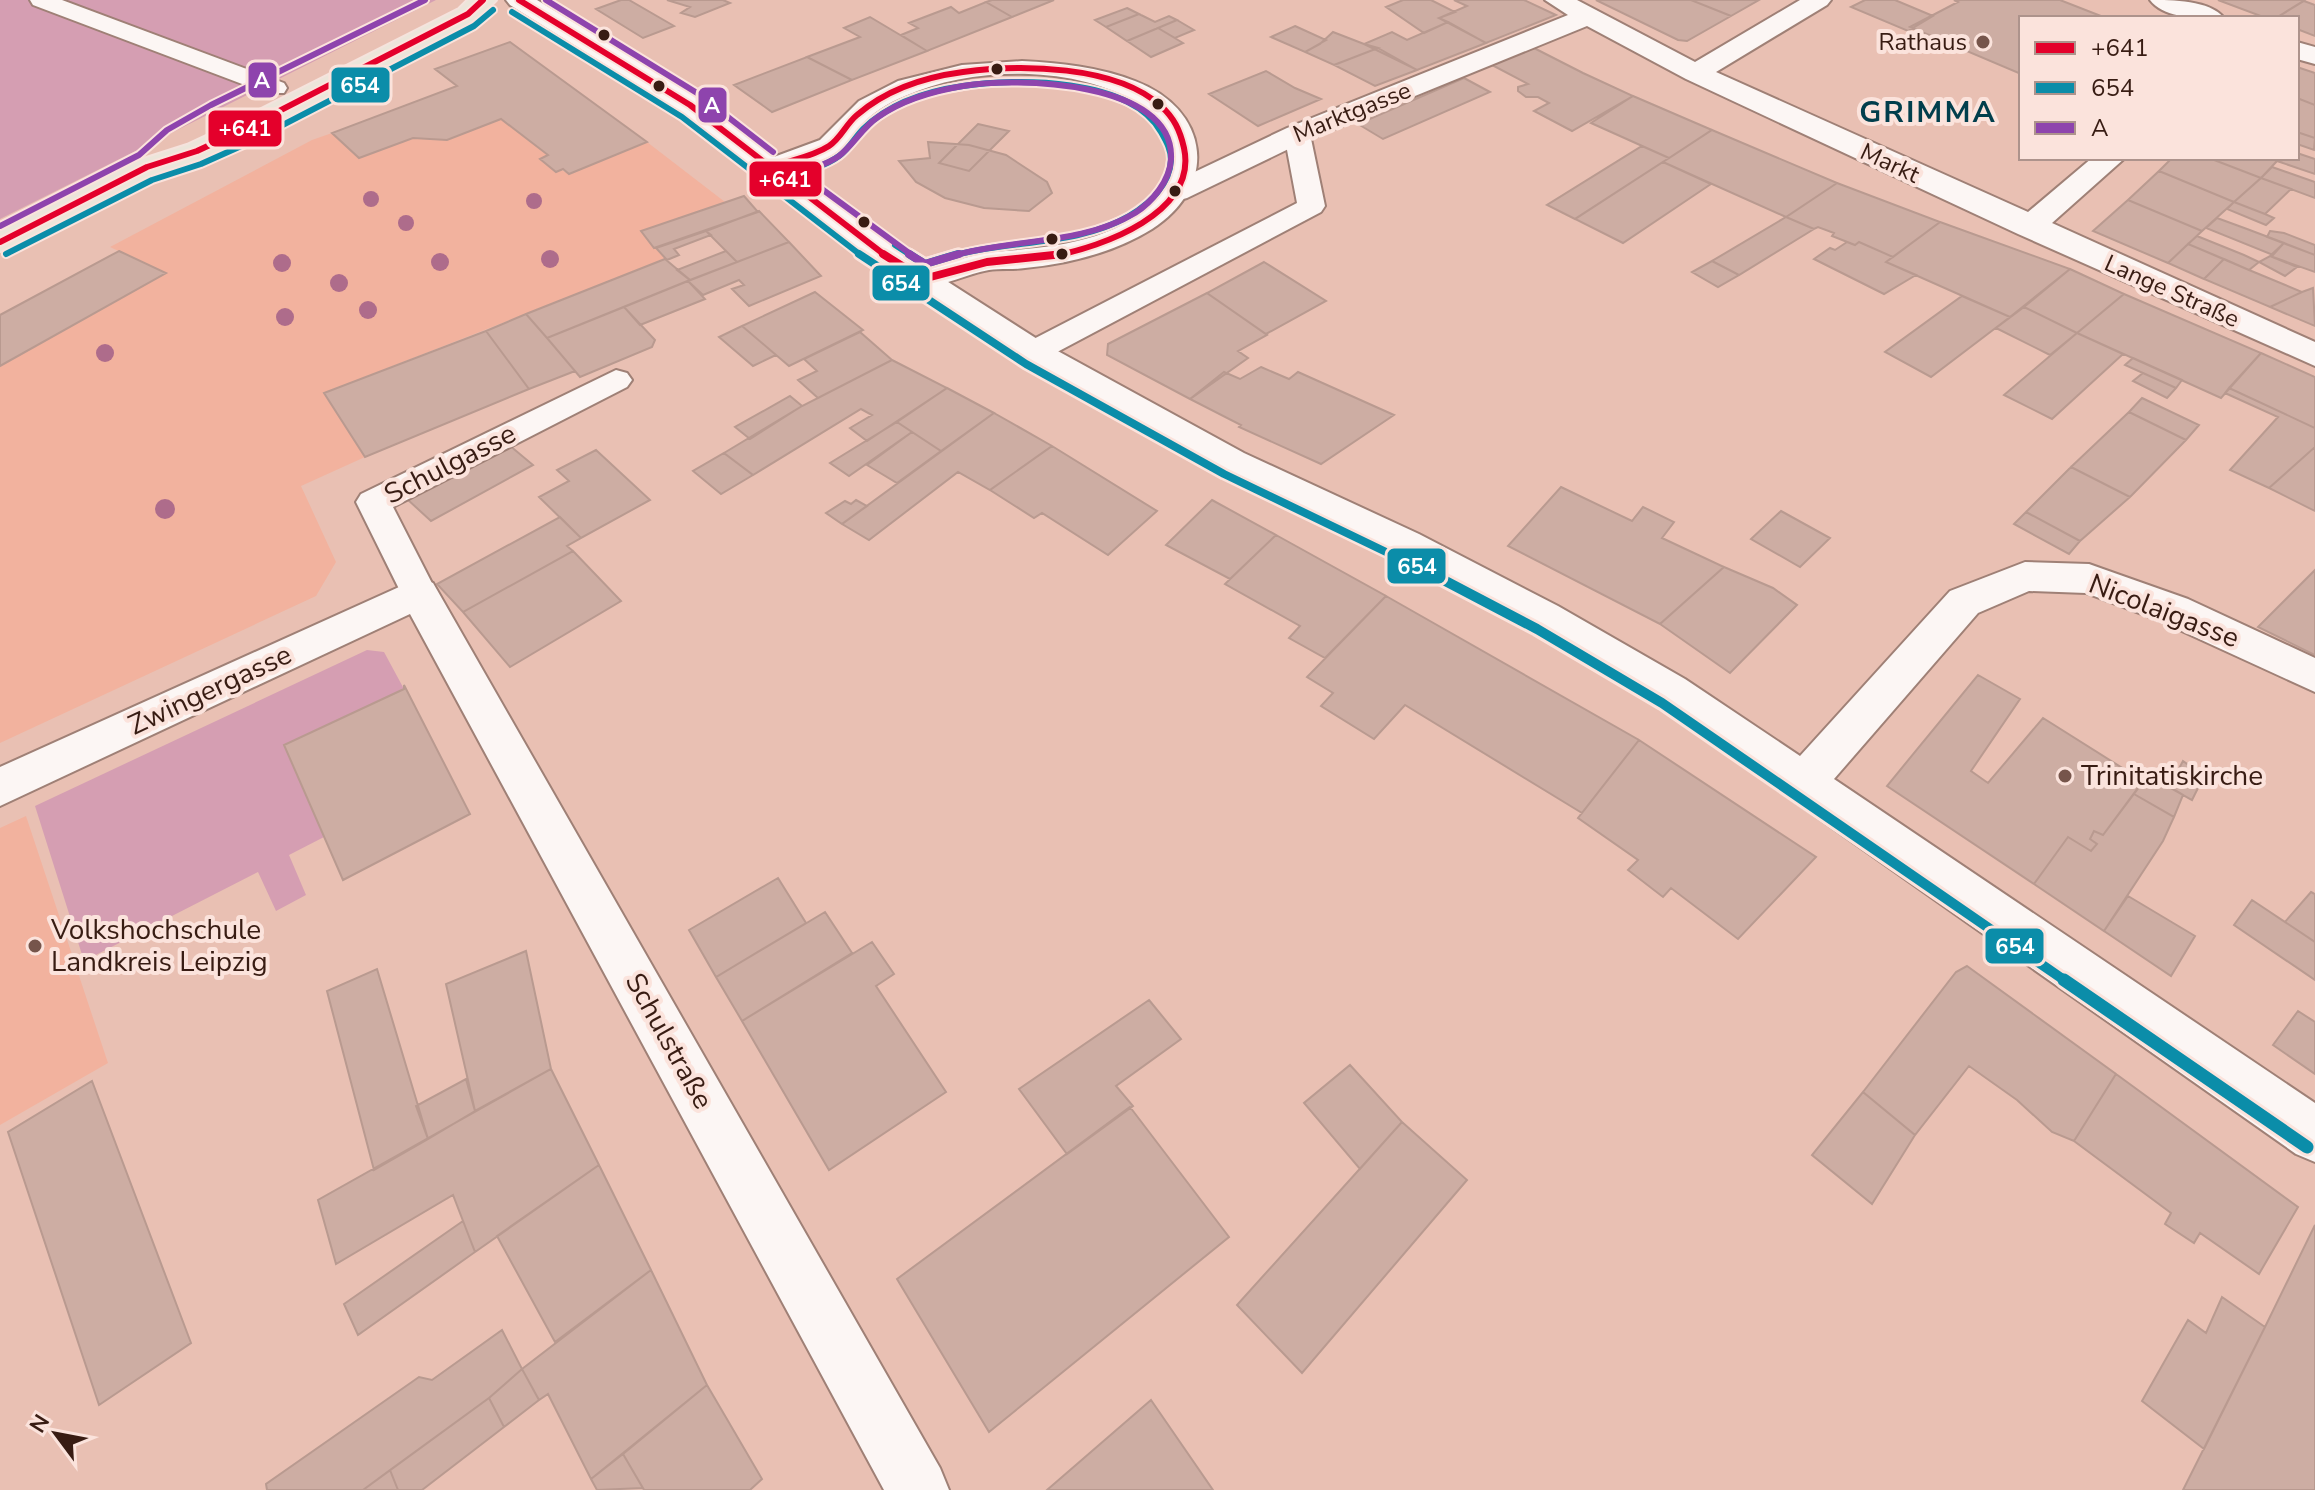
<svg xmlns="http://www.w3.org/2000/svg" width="2315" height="1490" font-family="'Nunito Sans',sans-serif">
<rect width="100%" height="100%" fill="#e9c0b3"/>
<path fill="#f2b29e" d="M501,119L548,155L541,159L569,174L647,142L725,202L642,231L665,259L324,393L365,457L301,486L336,562L316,596L0,743V366L165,273L110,247L312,140L332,133L360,158L413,138L447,140Z
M26,816L108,1063L0,1125V828Z"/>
<path fill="#d59eb2" d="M0,0H436L0,219Z
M367,650L384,652L404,689L285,745L324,837L289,855L306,895L276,911L258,872L84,961L35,806Z"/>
<path fill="#cdada3" stroke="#b99a90" stroke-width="2" d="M621,0H629L674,26L643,38L596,9Z
M667,0H723L730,3L695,17L681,13L690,7Z
M992,0H1054L1012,17L986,2Z
M1403,0H1431L1455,12L1439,18L1448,22L1424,33L1386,7Z
M1454,0H1524L1556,15L1486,43L1439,18L1467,6Z
M1596,0H1691L1731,16L1687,41L1678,40Z
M1691,0H1759L1731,16Z
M1865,0H1895L1933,16L1908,31L1851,7Z
M1954,0H2060L2106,18H2021V74L1910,27L1958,2Z
M2218,0H2305L2276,18H2266Z
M2304,1L2315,5V36L2297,29V18H2276Z
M986,2L1012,17L927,51L901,35L918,28L909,23L951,7L959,13Z
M1127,8L1139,14L1106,27L1095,20Z
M1139,14L1155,22L1169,16L1177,20L1127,41L1106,27Z
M870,17L927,51L852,80L807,57L860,37L844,28Z
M1177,20L1194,30L1175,38L1158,28Z
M1448,22L1486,43L1417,70L1364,44L1392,32L1407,40Z
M1295,26L1326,40L1305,52L1271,37Z
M1158,28L1183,43L1151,57L1127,41Z
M1333,32L1364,44L1378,48L1334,65L1305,52L1320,44Z
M510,42L647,142L569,174L563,169L556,172L540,159L548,155L501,119L447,140L413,138L359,158L332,133L457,86L435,69Z
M1532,47L1583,73L1633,96L1572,131L1534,111L1549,103L1538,97H1526L1518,91V87L1528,84L1492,65Z
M1378,48L1417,70L1375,86L1334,65Z
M807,57L852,80L772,112L734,85Z
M2297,67L2315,73V105L2297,98Z
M1266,71L1295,88L1321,99L1258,126L1209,94Z
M1464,78L1490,92L1383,139L1358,124Z
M1633,96L1712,130L1669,158L1591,123Z
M2297,98L2315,105V138L2297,132Z
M978,124L1009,131L969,171L939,163Z
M1712,130L1837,183L1786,217L1663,162Z
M2297,132L2315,138L2314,150L2297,144Z
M928,142L969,145L1006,155L1047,182L1052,193L1029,211L984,208L945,198L916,182L899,161L930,158Z
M1642,146L1669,158L1575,219L1547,205Z
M2297,153L2315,159V174L2277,161L2297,158Z
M2172,158H2209L2261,178L2234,202L2159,171Z
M2209,158H2270L2277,161L2261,178Z
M1663,162L1711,184L1623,243L1575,219Z
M2272,167L2315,182V198L2261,178Z
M2159,171L2234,202L2202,231L2128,200Z
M2261,178L2291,189L2265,214L2234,202Z
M1837,183L1940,222L1893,257L1859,242L1855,245L1832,236L1834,233L1818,227L1814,229L1786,217Z
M744,196L758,212L654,248L641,231Z
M2128,200L2202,231L2168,263L2093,231Z
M2234,202L2265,214L2274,218L2266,225L2227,209Z
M759,211L789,242L737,262L706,231Z
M1786,217L1814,229L1739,275L1712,261Z
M2217,218L2247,229L2284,243L2273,255L2206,228Z
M1940,222L2070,269L2010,317L1886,262Z
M706,231L711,235L674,249L679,255L667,260L656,248Z
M2270,231L2284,233L2315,245V255L2267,237Z
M2197,236L2244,255L2259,262L2249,270L2188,244Z
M789,242L821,276L749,306L732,289L744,285L739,280L703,295L688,281Z
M1847,242L1855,245L1859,242L1893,257L1886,262L1916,275L1884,294L1814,259L1830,248L1835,250Z
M2284,243L2315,255V272L2270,256Z
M2188,244L2224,259L2204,279L2168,263Z
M119,251L166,273L0,366V315Z
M726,251L737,262L690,280L677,270Z
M2270,256L2297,267L2285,276L2259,262Z
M665,259L690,280L547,338L526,314Z
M2224,259L2249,270L2302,292L2270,307L2204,279Z
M1712,261L1739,275L1718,287L1692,272Z
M1264,262L1326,301L1266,334L1207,293Z
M2070,269L2124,294L2077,333L2024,307Z
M688,281L705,299L640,325L624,307Z
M2313,288L2315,326L2270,307L2302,292Z
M815,292L863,330L789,366L742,326Z
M1207,293L1267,335L1238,351L1248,358L1190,399L1107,355L1108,344Z
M2124,294L2261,353L2221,398L2077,333Z
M1962,296L2010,317L1931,377L1885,352Z
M624,307L655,340L652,347L580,377L547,338Z
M2024,307L2077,333L2050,355L1996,328Z
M526,314L547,338L575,371L529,389L486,331Z
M742,326L776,355L753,366L719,337Z
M486,331L529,389L365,457L324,393Z
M860,332L892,360L818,398L798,380L817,371L804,359Z
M2077,333L2123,354L2052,419L2004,395Z
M2261,353L2315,377V428L2229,388Z
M2133,358L2182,380L2176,388L2125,365Z
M892,360L947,388L867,441L850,428L872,415L861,409L753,475L724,453L802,406Z
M1261,367L1289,379L1298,372L1394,415L1321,464L1239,427L1241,425L1190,399L1224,372L1240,379Z
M2143,373L2176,388L2167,398L2133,381Z
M947,388L994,413L941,451L897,422Z
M2229,388L2315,428V447L2269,488L2230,470L2278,417L2225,393Z
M790,396L802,406L750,439L735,427Z
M2142,398L2199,425L2186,440L2129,412Z
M2129,412L2186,440L2130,497L2071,467Z
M994,413L1052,446L990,490L958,472L869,540L842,524Z
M897,422L912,432L849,476L830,463Z
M912,432L941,451L897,483L867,465Z
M509,445L533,465L431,521L407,499Z
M1052,446L1157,511L1108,555L1042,513L1034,518L990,490Z
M2315,447V511L2269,488Z
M596,450L650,500L581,538L539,497L569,481L557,470Z
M724,453L753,475L721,494L693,471Z
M2071,467L2130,497L2080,541L2026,512Z
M1561,487L1632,521L1643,507L1674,522L1662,538L1724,567L1660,624L1508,546Z
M856,500L867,506L842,524L826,513L845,501L851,504Z
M1212,500L1276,535L1230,579L1166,545Z
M1781,511L1830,538L1800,567L1751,539Z
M2026,512L2080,541L2069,554L2014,524Z
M560,517L581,538L567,546L573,551L463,612L437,584Z
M1276,535L1386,596L1325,658L1289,638L1300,626L1225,584Z
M573,551L621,601L510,667L463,612Z
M1724,567L1773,588L1797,605L1730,673L1660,624Z
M2315,570V655L2258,627Z
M1386,596L1639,740L1582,813L1405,705L1374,739L1321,706L1333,693L1307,677Z
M1978,675L2020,699L1971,771L1988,783L2043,718L2143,781L2103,835L2094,831L2090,839L2097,844L2091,851L2068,837L2034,884L1887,786Z
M404,685L470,814L343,880L284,745L404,689Z
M1639,740L1816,857L1738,939L1671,888L1663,897L1628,870L1638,860L1578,818Z
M2183,761L2204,776L2192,800L2169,787Z
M2149,774L2183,795L2174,817L2134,794Z
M2134,794L2174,817L2163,841L2104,931L2034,884L2068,837L2091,851L2097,844L2090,839L2094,831L2103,835Z
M778,878L806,923L716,977L689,930Z
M2311,892L2315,894V942L2285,922Z
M2128,896L2195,936L2171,976L2104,931Z
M2252,900L2315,942V980L2234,925Z
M825,912L852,953L742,1021L716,977Z
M872,942L894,974L876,986L946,1092L829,1170L742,1021Z
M526,951L551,1069L475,1111L446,984Z
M1967,966L2116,1074L2074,1141L2052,1132L2017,1100L1969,1066L1915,1135L1863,1092L1956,972Z
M377,969L428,1139L374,1170L327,991Z
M1149,1000L1181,1039L1116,1086L1133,1106L1067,1154L1019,1089Z
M2298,1011L2315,1022V1074L2273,1045Z
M1350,1065L1402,1122L1360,1169L1304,1103Z
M551,1069L599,1165L475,1252L453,1195L336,1264L318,1200Z
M2116,1074L2298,1207L2259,1274L2200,1233L2194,1243L2165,1224L2171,1213L2074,1141Z
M466,1079L475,1111L428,1139L416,1106Z
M92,1081L191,1343L99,1405L8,1132Z
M1863,1092L1915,1135L1872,1204L1812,1155Z
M1130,1107L1229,1237L989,1432L897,1279Z
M1402,1122L1467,1180L1302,1373L1237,1305Z
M599,1165L651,1270L555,1342L497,1236Z
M463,1221L475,1252L358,1335L344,1304Z
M2315,1225V1490H2183L2265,1327Z
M651,1270L707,1385L591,1479L548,1394L539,1400L522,1369Z
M2222,1297L2265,1327L2204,1449L2142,1401L2188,1320L2206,1333Z
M502,1330L522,1369L489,1398L363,1490H267L266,1484L419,1377L432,1380Z
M522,1369L539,1400L504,1427L489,1398Z
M707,1385L762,1479L750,1490H644L623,1454Z
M489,1398L504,1427L422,1490H398L390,1470Z
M1151,1400L1213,1490H1047Z
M623,1454L643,1488L597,1490L591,1479Z
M390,1470L398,1490H363Z"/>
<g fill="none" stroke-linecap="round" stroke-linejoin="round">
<g stroke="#9f8076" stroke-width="4">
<path id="service" d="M30,0H62L284,83L287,88L284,93H266L33,5Z
M1022,61C1060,63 1099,67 1135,81C1209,109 1220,185 1152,229C1115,252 1068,264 1025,268C1013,270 1001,268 989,270C964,274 937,291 913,285L908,279C914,270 925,270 935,267C954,261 974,254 994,252C1051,247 1123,243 1161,192C1175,173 1175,150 1166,129C1160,117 1147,107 1135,101C1070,65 972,66 905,96C888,103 871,113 860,127C853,134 848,144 840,150C823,164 793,170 772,175L763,173L759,167L763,161L820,140L859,101L898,81L962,65Z
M1297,126L1306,129L1310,134L1325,206L1321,212L1044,359L1033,362L1022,359L1018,352L1022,345L1297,203L1284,134L1288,129Z
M616,370L627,373L632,380L627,387L393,507L437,593L432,603L419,606L406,603L356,502L361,494Z"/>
</g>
<g stroke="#9f8076" stroke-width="4">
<path id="minor" d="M506,0H537L700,99L892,246L1045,344L1244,453L1419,534L1558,606L1685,679L1800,756L1950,591L2025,562L2089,564L2103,569L2188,599L2315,658V692L2160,621L2086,593L2029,591L1978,613L1834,779L2315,1103V1162L2296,1154L1655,703L1530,628L1391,554L1218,471L1021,360L870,260L680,111L510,5Z
M1545,0H1577L1695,62L1800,0H1831L1827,5L1716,72L2028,212L2092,158H2125L2052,223L2315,342V366L2018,234L1686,79L1587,26L1307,140L1187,198L1176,201L1165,198L1161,192L1165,186L1287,128L1568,15Z
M2150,0C2172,0 2210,0 2224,18C2202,18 2165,20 2150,0Z
M2297,42L2315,47V64L2297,59Z
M419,578L433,583L940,1468L949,1490H884L410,614L0,806V767Z"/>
</g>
<g stroke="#f5e3dd" stroke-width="4">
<path id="primary" d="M468,0H496L477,19L252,136L207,157L157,173L11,249L0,251V230L137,161L187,145L232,124L459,9Z"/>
</g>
<use href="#service" fill="#fcf6f4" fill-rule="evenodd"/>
<use href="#minor" fill="#fcf6f4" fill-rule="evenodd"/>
<use href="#primary" fill="#ece5da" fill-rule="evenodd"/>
<g stroke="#fbe3dc" stroke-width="10">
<path id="bus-1-far1" d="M519,0L690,105L886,256
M772,167C791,160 812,157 829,146C841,138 846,124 857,115C886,90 925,77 963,72C1020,64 1116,65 1161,106C1174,118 1180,130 1184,148C1198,213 1102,247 1053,256
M0,242L147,167L197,151L242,130L468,14L483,0"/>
</g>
<g stroke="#fbe3dc" stroke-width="13">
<path id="bus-1" d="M883,254L923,279L987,262L1063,254"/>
</g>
<g stroke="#fbe3dc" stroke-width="10">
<path id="bus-2-far3" d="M512,12L682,117L862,256
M777,180C797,173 821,169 839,156C849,149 855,137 863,129C890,103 927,91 963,86C1016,78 1130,77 1161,132C1166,141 1171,149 1171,160C1170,185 1149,204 1129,216C1075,247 1010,239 952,256
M895,245L912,256
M6,254L152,180L201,164L248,143L474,26L493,10"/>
</g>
<g stroke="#fbe3dc" stroke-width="13">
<path id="bus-2-far2" d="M859,254L1026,364L1224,474L1438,577
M909,254L925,264L958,254"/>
</g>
<g stroke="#fbe3dc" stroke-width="16">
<path id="bus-2-far1" d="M1434,575L1537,629L1662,703L2067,982"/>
</g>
<g stroke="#fbe3dc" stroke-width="19">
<path id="bus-2" d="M2064,980L2307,1147"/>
</g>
<g stroke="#fbe3dc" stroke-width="10">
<path id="bus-3-far1" d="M546,0L697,93L773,152
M0,226L139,155L167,130L211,105L425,0
M913,256L800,173C812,168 829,164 839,156C853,145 863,127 878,117C902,100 933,91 963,86C1014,77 1175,80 1171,159C1170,181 1152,202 1135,213C1080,246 1012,238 952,256"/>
</g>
<g stroke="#fbe3dc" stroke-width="13">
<path id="bus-3" d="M909,254L925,264L959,254"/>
</g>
<use href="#bus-1-far1" stroke="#e4002b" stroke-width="6"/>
<use href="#bus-1" stroke="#e4002b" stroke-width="8"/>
<use href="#bus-2-far3" stroke="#0b8da9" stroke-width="6"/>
<use href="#bus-2-far2" stroke="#0b8da9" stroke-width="8"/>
<use href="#bus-2-far1" stroke="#0b8da9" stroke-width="10"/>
<use href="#bus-2" stroke="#0b8da9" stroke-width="13"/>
<use href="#bus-3-far1" stroke="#8e44ad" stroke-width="6"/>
<use href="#bus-3" stroke="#8e44ad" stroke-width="8"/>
</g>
<g fill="#ae6c8b">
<circle cx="371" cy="199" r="8"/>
<circle cx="534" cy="201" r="8"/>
<circle cx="406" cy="223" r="8"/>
<circle cx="550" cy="259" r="9"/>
<circle cx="440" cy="262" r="9"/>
<circle cx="282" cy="263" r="9"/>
<circle cx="339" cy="283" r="9"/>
<circle cx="368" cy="310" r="9"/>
<circle cx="285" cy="317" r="9"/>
<circle cx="105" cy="353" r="9"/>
<circle cx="165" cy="509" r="10"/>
</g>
<g fill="#381c13" stroke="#fbe3dc" stroke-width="3">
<circle cx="604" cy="35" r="7"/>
<circle cx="997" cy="69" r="7"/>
<circle cx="659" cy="86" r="7"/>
<circle cx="1158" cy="104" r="7"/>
<circle cx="1175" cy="191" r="7"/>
<circle cx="864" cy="222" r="7"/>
<circle cx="1052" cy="239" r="7"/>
<circle cx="1062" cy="254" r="7"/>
</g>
<g fill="#76554b" stroke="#fbe3dc" stroke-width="3">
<circle cx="1983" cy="42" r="8"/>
<circle cx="2065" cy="776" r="8"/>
<circle cx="35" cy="946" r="8"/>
</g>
<g text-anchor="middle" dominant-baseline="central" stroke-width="8" stroke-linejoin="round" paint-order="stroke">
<g font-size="24" fill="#381c13" stroke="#fbe3dc" text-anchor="end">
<text x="1967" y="42">Rathaus</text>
</g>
<g font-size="24" fill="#381c13" stroke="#fbe3dc">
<text transform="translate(1352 112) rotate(-22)">Marktgasse</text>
<text transform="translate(1890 163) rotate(25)">Markt</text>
<text transform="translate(2172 291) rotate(24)">Lange Straße</text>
</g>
<g font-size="28" fill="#381c13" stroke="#fbe3dc">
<text transform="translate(450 464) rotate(-27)">Schulgasse</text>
<text transform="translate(2164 611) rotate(21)">Nicolaigasse</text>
<text transform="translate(210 690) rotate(-25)">Zwingergasse</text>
<text transform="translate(669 1041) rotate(61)">Schulstraße</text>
</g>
<g font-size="28" fill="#381c13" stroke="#fbe3dc" text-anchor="start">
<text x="2081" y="776">Trinitatiskirche</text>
<text x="51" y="930">Volkshochschule<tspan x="51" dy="32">Landkreis Leipzig</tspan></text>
</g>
<g font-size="30" font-weight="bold" letter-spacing="2" fill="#013e4c" stroke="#fbe3dc">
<text x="1928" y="112">GRIMMA</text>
</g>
</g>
<g stroke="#fbe3dc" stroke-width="3">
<rect x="247" y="61" width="31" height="38" rx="8" fill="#8e44ad"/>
<rect x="330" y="66" width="61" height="38" rx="8" fill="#0b8da9"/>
<rect x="697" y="86" width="31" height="38" rx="8" fill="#8e44ad"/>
<rect x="207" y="109" width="76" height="39" rx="8" fill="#e4002b"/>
<rect x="748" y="160" width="75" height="38" rx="8" fill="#e4002b"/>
<rect x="871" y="264" width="60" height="38" rx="8" fill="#0b8da9"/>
<rect x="1386" y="547" width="61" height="38" rx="8" fill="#0b8da9"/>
<rect x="1984" y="927" width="61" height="38" rx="8" fill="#0b8da9"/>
</g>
<g font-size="22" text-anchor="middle" font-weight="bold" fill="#fff">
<text x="262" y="88">A</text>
<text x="360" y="93">654</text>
<text x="712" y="113">A</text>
<text x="245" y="136">+641</text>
<text x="785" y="187">+641</text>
<text x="901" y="291">654</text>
<text x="1417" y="574">654</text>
<text x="2015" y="954">654</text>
</g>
<rect x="2019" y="16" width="280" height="144" fill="#fbe3dc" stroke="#ad938c" stroke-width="2"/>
<rect x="2035" y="42" width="40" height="12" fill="#e4002b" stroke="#ad938c" stroke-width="2"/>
<text x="2091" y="56" font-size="24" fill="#381c13">+641</text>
<rect x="2035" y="82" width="40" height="12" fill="#0b8da9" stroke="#ad938c" stroke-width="2"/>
<text x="2091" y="96" font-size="24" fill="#381c13">654</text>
<rect x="2035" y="122" width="40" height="12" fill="#8e44ad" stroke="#ad938c" stroke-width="2"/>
<text x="2091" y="136" font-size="24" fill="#381c13">A</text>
<g transform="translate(56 1434) rotate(302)" stroke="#fbe3dc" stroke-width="6" paint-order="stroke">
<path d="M0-6L14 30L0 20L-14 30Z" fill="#381c13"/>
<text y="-12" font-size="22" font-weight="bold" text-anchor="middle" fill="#381c13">N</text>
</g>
</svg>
